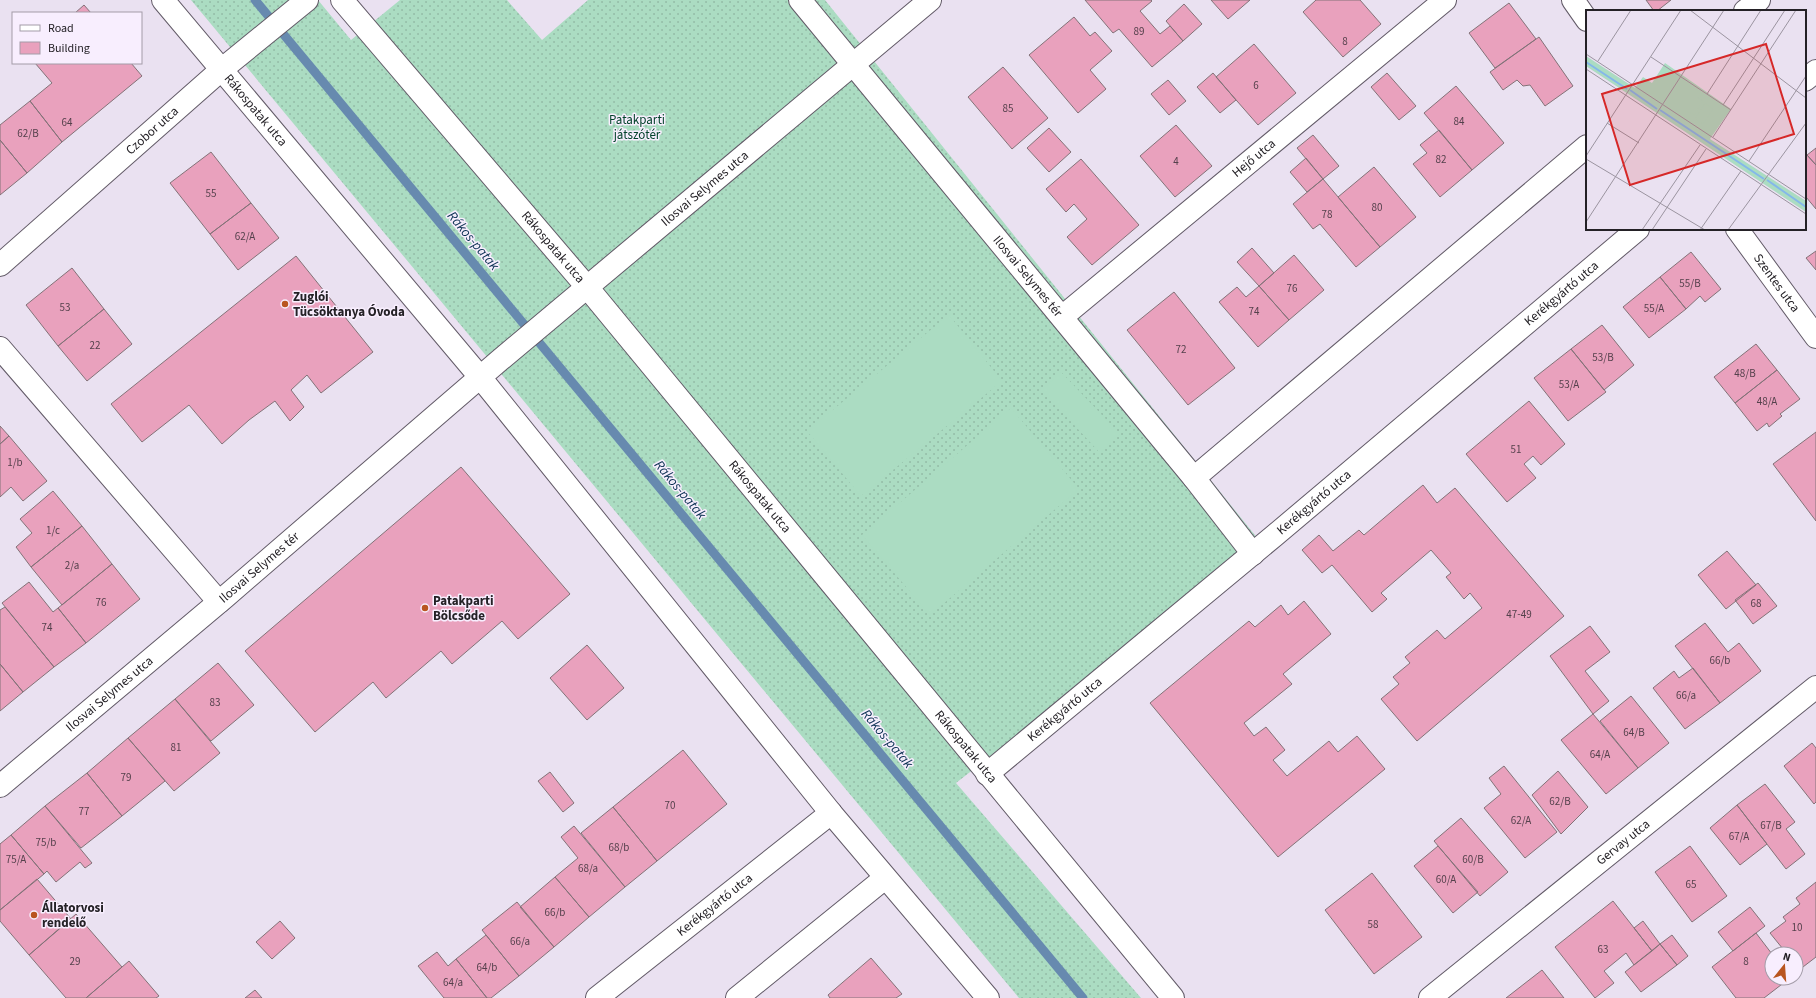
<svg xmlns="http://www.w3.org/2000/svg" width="1816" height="998" font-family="'Source Sans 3',sans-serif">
<defs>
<pattern id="grass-dots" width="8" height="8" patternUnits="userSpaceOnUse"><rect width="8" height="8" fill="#abdcc2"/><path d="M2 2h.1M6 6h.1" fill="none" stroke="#93bca7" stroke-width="1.8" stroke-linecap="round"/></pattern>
</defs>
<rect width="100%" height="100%" fill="#eae1f1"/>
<path fill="url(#grass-dots)" d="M191,0H318L351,40L400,0H507L542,40L588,0H825L1262,544L956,783L1141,998H1019Z"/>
<path fill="#abdcc2" d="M949,315L1002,381L861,496L807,431Z
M1061,372L1120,434L1100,453L1042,390Z
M1011,408L1079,489L930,615L862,535Z"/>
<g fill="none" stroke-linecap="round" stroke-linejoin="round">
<path stroke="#678aaf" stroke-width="9" d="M255,0L1083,998"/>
</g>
<path fill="#e9a1bd" stroke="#837278" d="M1085,0H1151L1152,1L1140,11L1160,34L1170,26L1183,41L1152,67L1119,29L1113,33Z
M1211,0H1250L1228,19Z
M1316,0H1360L1381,24L1343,57L1303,12Z
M1646,0H1671L1657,11H1654Z
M1509,3L1536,39L1495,68L1469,33Z
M1184,4L1202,24L1183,41L1166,21Z
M84,5L91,13H75Z
M1074,17L1090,36L1095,32L1112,51L1090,70L1106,89L1078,113L1029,55Z
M1539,37L1573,86L1545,106L1530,85L1523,86L1517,80L1503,90L1490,72Z
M1254,44L1296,93L1258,125L1216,77Z
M35,63H131L142,76L62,142L30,101L52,83Z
M1003,67L1048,118L1012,149L968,97Z
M1213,73L1236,100L1220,113L1197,87Z
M1387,73L1416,106L1399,120L1371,87Z
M1168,80L1186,101L1169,115L1151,94Z
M1456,86L1504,143L1472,170L1424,113Z
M30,101L62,142L27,173L0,140V125Z
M1176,125L1212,166L1175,197L1140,156Z
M1049,128L1071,152L1049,172L1027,148Z
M1439,130L1472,170L1440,197L1413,164L1427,153L1420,145Z
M1313,135L1339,166L1323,179L1297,148Z
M0,140L27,173L0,195Z
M1816,148V165L1807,155Z
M211,152L251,203L210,234L170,183Z
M1807,155L1816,165V209L1806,197L1805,198V158Z
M1306,158L1323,179L1307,192L1290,172Z
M1081,159L1139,225L1092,265L1067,237L1087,219L1074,204L1066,212L1046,189Z
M1374,167L1416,217L1380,247L1338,197Z
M1323,179L1380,247L1356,267L1320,224L1313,229L1293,204Z
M251,203L279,238L238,270L210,234Z
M1252,248L1274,273L1259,286L1237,262Z
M1816,251V270L1806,258Z
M1691,252L1721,289L1705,302L1700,296L1686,309L1660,277Z
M1294,255L1324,290L1289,320L1259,286Z
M296,256L373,352L321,393L307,375L291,390L304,407L290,421L275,401L249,420L222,444L189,405L142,442L111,404Z
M72,268L104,309L58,346L26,305Z
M1660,277L1686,309L1649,338L1623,307Z
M1259,286L1289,320L1258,347L1219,302L1237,287L1246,297Z
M1174,292L1235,368L1188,405L1127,330Z
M104,309L132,344L87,381L58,346Z
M1602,325L1634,365L1604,390L1571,349Z
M1756,344L1777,370L1735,403L1714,377Z
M1571,349L1606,392L1568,421L1534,378Z
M1777,370L1800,399L1780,414L1782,416L1769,427L1767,423L1757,431L1735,403Z
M1529,401L1565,444L1541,465L1533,456L1524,464L1536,478L1507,502L1466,454Z
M0,426L9,436L0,444Z
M1816,432V521L1773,464Z
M9,436L47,481L23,501L11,487L0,497V444Z
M461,467L570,594L518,639L502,621L452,664L441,651L386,698L373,682L315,732L245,651Z
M1423,485L1437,503L1455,488L1564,616L1417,741L1381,699L1399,684L1393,677L1410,663L1405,657L1437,630L1445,639L1482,608L1470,593L1464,599L1446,577L1451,573L1431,550L1381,593L1387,599L1372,612L1332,565L1322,573L1302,550L1319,535L1333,551L1359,530L1364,535Z
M53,491L82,526L31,567L16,547L32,533L20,519Z
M82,526L112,564L62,605L31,567Z
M1727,551L1756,585L1726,609L1698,575Z
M112,564L140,599L86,643L58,608Z
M29,582L53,612L58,608L86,643L54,667L2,603Z
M1758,583L1777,606L1753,624L1735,600Z
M1304,601L1331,634L1283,674L1292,684L1244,723L1254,736L1266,727L1285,750L1273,760L1287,776L1329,741L1338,752L1357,736L1385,769L1278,857L1150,703L1249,621L1255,627L1281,605L1288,615Z
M5,607L54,667L23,692L0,664V610Z
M1705,623L1728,652L1739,643L1761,671L1720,703L1675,646Z
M1590,626L1610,652L1585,671L1609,701L1593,714L1550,656Z
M587,645L624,688L587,720L550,678Z
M218,663L254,705L211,741L175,699Z
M0,664L23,692L0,711Z
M1693,668L1720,703L1685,729L1653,688L1674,671L1679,678Z
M1631,696L1669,743L1638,768L1600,721Z
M175,699L220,753L174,791L128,738Z
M1593,714L1638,768L1606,794L1561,740Z
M128,738L165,781L122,816L87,773Z
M1812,743L1816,748V802L1814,804L1784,766Z
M683,750L727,804L657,861L613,807Z
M1504,766L1557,832L1525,858L1484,808L1501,794L1489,778Z
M1558,771L1588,807L1561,834L1532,795Z
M550,772L574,803L563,812L538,781Z
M87,773L122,816L81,848L45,806Z
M1765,784L1795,822L1786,829L1805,854L1786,869L1737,805Z
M1737,805L1767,844L1740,865L1710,828Z
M45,806L92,863L85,868L80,862L56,882L47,871L44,874L11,835Z
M613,807L657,861L625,887L581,833Z
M1461,818L1508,872L1480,896L1434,841Z
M574,826L625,887L589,917L555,877L578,858L561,837Z
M11,835L44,874L0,910V844Z
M1438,846L1478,892L1453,913L1414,866Z
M1690,846L1727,896L1692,922L1655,872Z
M1372,873L1422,937L1374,974L1325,910Z
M555,877L589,917L554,947L520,907Z
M37,879L71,919L29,955L0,921V910Z
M1816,882V957L1799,970L1796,966V954H1787L1770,933L1786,921L1783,917L1800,904L1796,898Z
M1613,901L1652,951L1634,965L1626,953L1604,971L1614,983L1595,998L1555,947Z
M517,902L554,947L519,976L482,930Z
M1750,907L1765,926L1733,951L1718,932Z
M76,914L122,967L86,998H66L29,955Z
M280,921L295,938L272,959L256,942Z
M1643,921L1660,944L1652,951L1634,928Z
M1756,933L1772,954V978H1790L1764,998H1736L1712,967Z
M486,935L519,976L491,998H487L456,959Z
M1672,935L1688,956L1677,965L1660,944Z
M1660,944L1677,965L1641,992L1625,972Z
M437,952L448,966L456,959L487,998H444L418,966Z
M871,958L902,994L896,998H830L828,995Z
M129,961L159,996L156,998H86Z
M1542,970L1564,998H1506Z
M255,990L262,998H245Z"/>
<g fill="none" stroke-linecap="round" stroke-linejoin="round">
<g stroke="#625a67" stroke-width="24">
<g id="minor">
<path id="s1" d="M163,0L480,377L831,813L988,998"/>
<path id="s2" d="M342,0L587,287L1173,998"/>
<path id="s3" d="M800,0L1194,478L1253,554"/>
<path d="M1573,0L1587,20"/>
<path d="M1745,11L1759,0"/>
<path d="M1805,80L1816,71"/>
<path id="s4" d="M1737,229L1816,337"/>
<path id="s5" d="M0,265L221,70L307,0"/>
<path id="s6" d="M1062,317L1445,0"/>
<path d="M0,348L219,602"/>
<path d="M1194,478L1587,146"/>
<path id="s7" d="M987,774L1274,536L1638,229"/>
<path id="s8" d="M0,786L225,597L500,360L930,0"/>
<path id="s9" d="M597,998L831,813"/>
<path d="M737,998L885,878"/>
<path id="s10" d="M1430,998L1816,687"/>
</g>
</g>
<use href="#minor" stroke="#fff" stroke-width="22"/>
</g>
<g fill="#b95520" stroke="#f8eefe" stroke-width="1.5">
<circle cx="285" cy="304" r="4"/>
<circle cx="425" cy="608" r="4"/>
<circle cx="34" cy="915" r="4"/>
</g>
<g text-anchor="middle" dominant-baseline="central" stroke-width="3" stroke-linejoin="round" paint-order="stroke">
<g font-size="11" fill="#55414c">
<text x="1139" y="31">89</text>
<text x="1345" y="41">8</text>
<text x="1256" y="85">6</text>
<text x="1008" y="108">85</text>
<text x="1459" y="121">84</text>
<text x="67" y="122">64</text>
<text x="28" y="133">62/B</text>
<text x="1441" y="159">82</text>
<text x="1176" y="161">4</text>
<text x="211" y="193">55</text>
<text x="1377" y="207">80</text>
<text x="1327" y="214">78</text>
<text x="245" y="236">62/A</text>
<text x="1690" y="283">55/B</text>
<text x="1292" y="288">76</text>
<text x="65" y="307">53</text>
<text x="1654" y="308">55/A</text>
<text x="1254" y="311">74</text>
<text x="95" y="345">22</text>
<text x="1181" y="349">72</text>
<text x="1603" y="357">53/B</text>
<text x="1745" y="373">48/B</text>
<text x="1569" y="384">53/A</text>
<text x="1767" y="401">48/A</text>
<text x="1516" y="449">51</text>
<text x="15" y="462">1/b</text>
<text x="53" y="530">1/c</text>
<text x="72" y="565">2/a</text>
<text x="101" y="602">76</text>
<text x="1756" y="603">68</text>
<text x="1519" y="614">47-49</text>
<text x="47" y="627">74</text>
<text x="1720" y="660">66/b</text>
<text x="1686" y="695">66/a</text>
<text x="215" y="702">83</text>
<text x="1634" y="732">64/B</text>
<text x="176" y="747">81</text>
<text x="1600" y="754">64/A</text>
<text x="126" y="777">79</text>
<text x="1560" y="801">62/B</text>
<text x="670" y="805">70</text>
<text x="84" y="811">77</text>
<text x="1521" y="820">62/A</text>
<text x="1771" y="825">67/B</text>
<text x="1739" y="836">67/A</text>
<text x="46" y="842">75/b</text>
<text x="619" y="847">68/b</text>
<text x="16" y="859">75/A</text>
<text x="1473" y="859">60/B</text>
<text x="588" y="868">68/a</text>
<text x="1446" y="879">60/A</text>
<text x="1691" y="884">65</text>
<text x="555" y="912">66/b</text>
<text x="1373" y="924">58</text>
<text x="1797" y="927">10</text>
<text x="520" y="941">66/a</text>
<text x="1603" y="949">63</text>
<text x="75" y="961">29</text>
<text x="1746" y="961">8</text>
<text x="487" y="967">64/b</text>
<text x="453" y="982">64/a</text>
</g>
<g font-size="13" fill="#242126" stroke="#f8eefe">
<text stroke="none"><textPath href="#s1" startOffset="144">Rákospatak utca</textPath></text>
<text stroke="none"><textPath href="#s5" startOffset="203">Czobor utca</textPath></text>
<text stroke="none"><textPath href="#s6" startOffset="249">Hejő utca</textPath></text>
<text stroke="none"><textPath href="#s8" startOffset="924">Ilosvai Selymes utca</textPath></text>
<text stroke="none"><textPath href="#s2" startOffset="325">Rákospatak utca</textPath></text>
<text stroke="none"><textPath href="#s3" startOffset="358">Ilosvai Selymes tér</textPath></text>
<text stroke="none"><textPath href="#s4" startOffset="67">Szentes utca</textPath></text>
<text stroke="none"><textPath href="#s7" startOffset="749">Kerékgyártó utca</textPath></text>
<text stroke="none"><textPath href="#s2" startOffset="649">Rákospatak utca</textPath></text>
<text stroke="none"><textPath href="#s7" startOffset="425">Kerékgyártó utca</textPath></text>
<text stroke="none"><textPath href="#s8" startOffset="339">Ilosvai Selymes tér</textPath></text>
<text stroke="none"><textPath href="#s8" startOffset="143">Ilosvai Selymes utca</textPath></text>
<text stroke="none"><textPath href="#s7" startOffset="101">Kerékgyártó utca</textPath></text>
<text stroke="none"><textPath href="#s2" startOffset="973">Rákospatak utca</textPath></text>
<text stroke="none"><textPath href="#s10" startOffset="248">Gervay utca</textPath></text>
<text stroke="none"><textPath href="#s9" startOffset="150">Kerékgyártó utca</textPath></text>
</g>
<g font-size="13" fill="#03432b" stroke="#f8eefe">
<text x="637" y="120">Patakparti<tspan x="637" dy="15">játszótér</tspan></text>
</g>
<g font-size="13" font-weight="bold" fill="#242126" stroke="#f8eefe" text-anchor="start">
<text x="293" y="297">Zuglói<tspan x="293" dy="15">Tücsöktanya Óvoda</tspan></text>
<text x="433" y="601">Patakparti<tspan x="433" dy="15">Bölcsőde</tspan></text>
<text x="42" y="908">Állatorvosi<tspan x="42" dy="15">rendelő</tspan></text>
</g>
<g font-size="14" font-style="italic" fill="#0a3051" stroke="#f8eefe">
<text transform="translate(473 241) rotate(50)">Rákos-patak</text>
<text transform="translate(680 490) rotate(50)">Rákos-patak</text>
<text transform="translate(887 739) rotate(50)">Rákos-patak</text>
</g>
</g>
<g transform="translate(1586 10)">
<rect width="220" height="220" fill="#eae1f1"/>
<path d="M0,46L49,78L57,67L66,73L79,53L145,99L124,129L220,191V202L0,56Z" fill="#abdcc2"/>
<path d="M111,87L117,91L108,105L101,101ZM119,93L127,99L117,114L109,109Z" fill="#abdcc2"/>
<path fill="none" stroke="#84b7ea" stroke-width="2" d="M0,52L41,79M44,80L71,99M74,100L178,169M181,170L220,197"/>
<path fill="none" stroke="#9b94a0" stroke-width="1" d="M104,0L220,88M0,44L220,189M65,47L145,100M12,51L45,0M0,59L220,204M121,84L175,0M137,95L199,0M21,113L53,133M127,127L210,0M0,146L95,0M0,149L119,220M163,151L220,66M0,212L138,0M56,220L114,135M66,220L120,139M114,220L155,161M142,220L220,113"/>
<path fill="#d62828" fill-opacity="0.15" stroke="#d62828" stroke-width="2" d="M180,34L208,124L44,175L16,84Z"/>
<rect width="220" height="220" fill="none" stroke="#242126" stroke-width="2"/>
</g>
<rect x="12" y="12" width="130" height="52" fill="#f8eefe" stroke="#a39ca8"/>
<rect x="20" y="25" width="20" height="6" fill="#ffffff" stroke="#a39ca8"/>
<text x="48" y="32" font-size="12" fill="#242126">Road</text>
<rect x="20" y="42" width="20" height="12" fill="#e9a1bd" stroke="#a39ca8"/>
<text x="48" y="52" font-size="12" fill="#242126">Building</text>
<g transform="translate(1784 966) rotate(17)"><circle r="19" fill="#f8eefe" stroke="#a39ca8"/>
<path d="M0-3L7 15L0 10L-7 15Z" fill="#b95520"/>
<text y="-6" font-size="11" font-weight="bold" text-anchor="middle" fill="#242126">N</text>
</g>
</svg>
